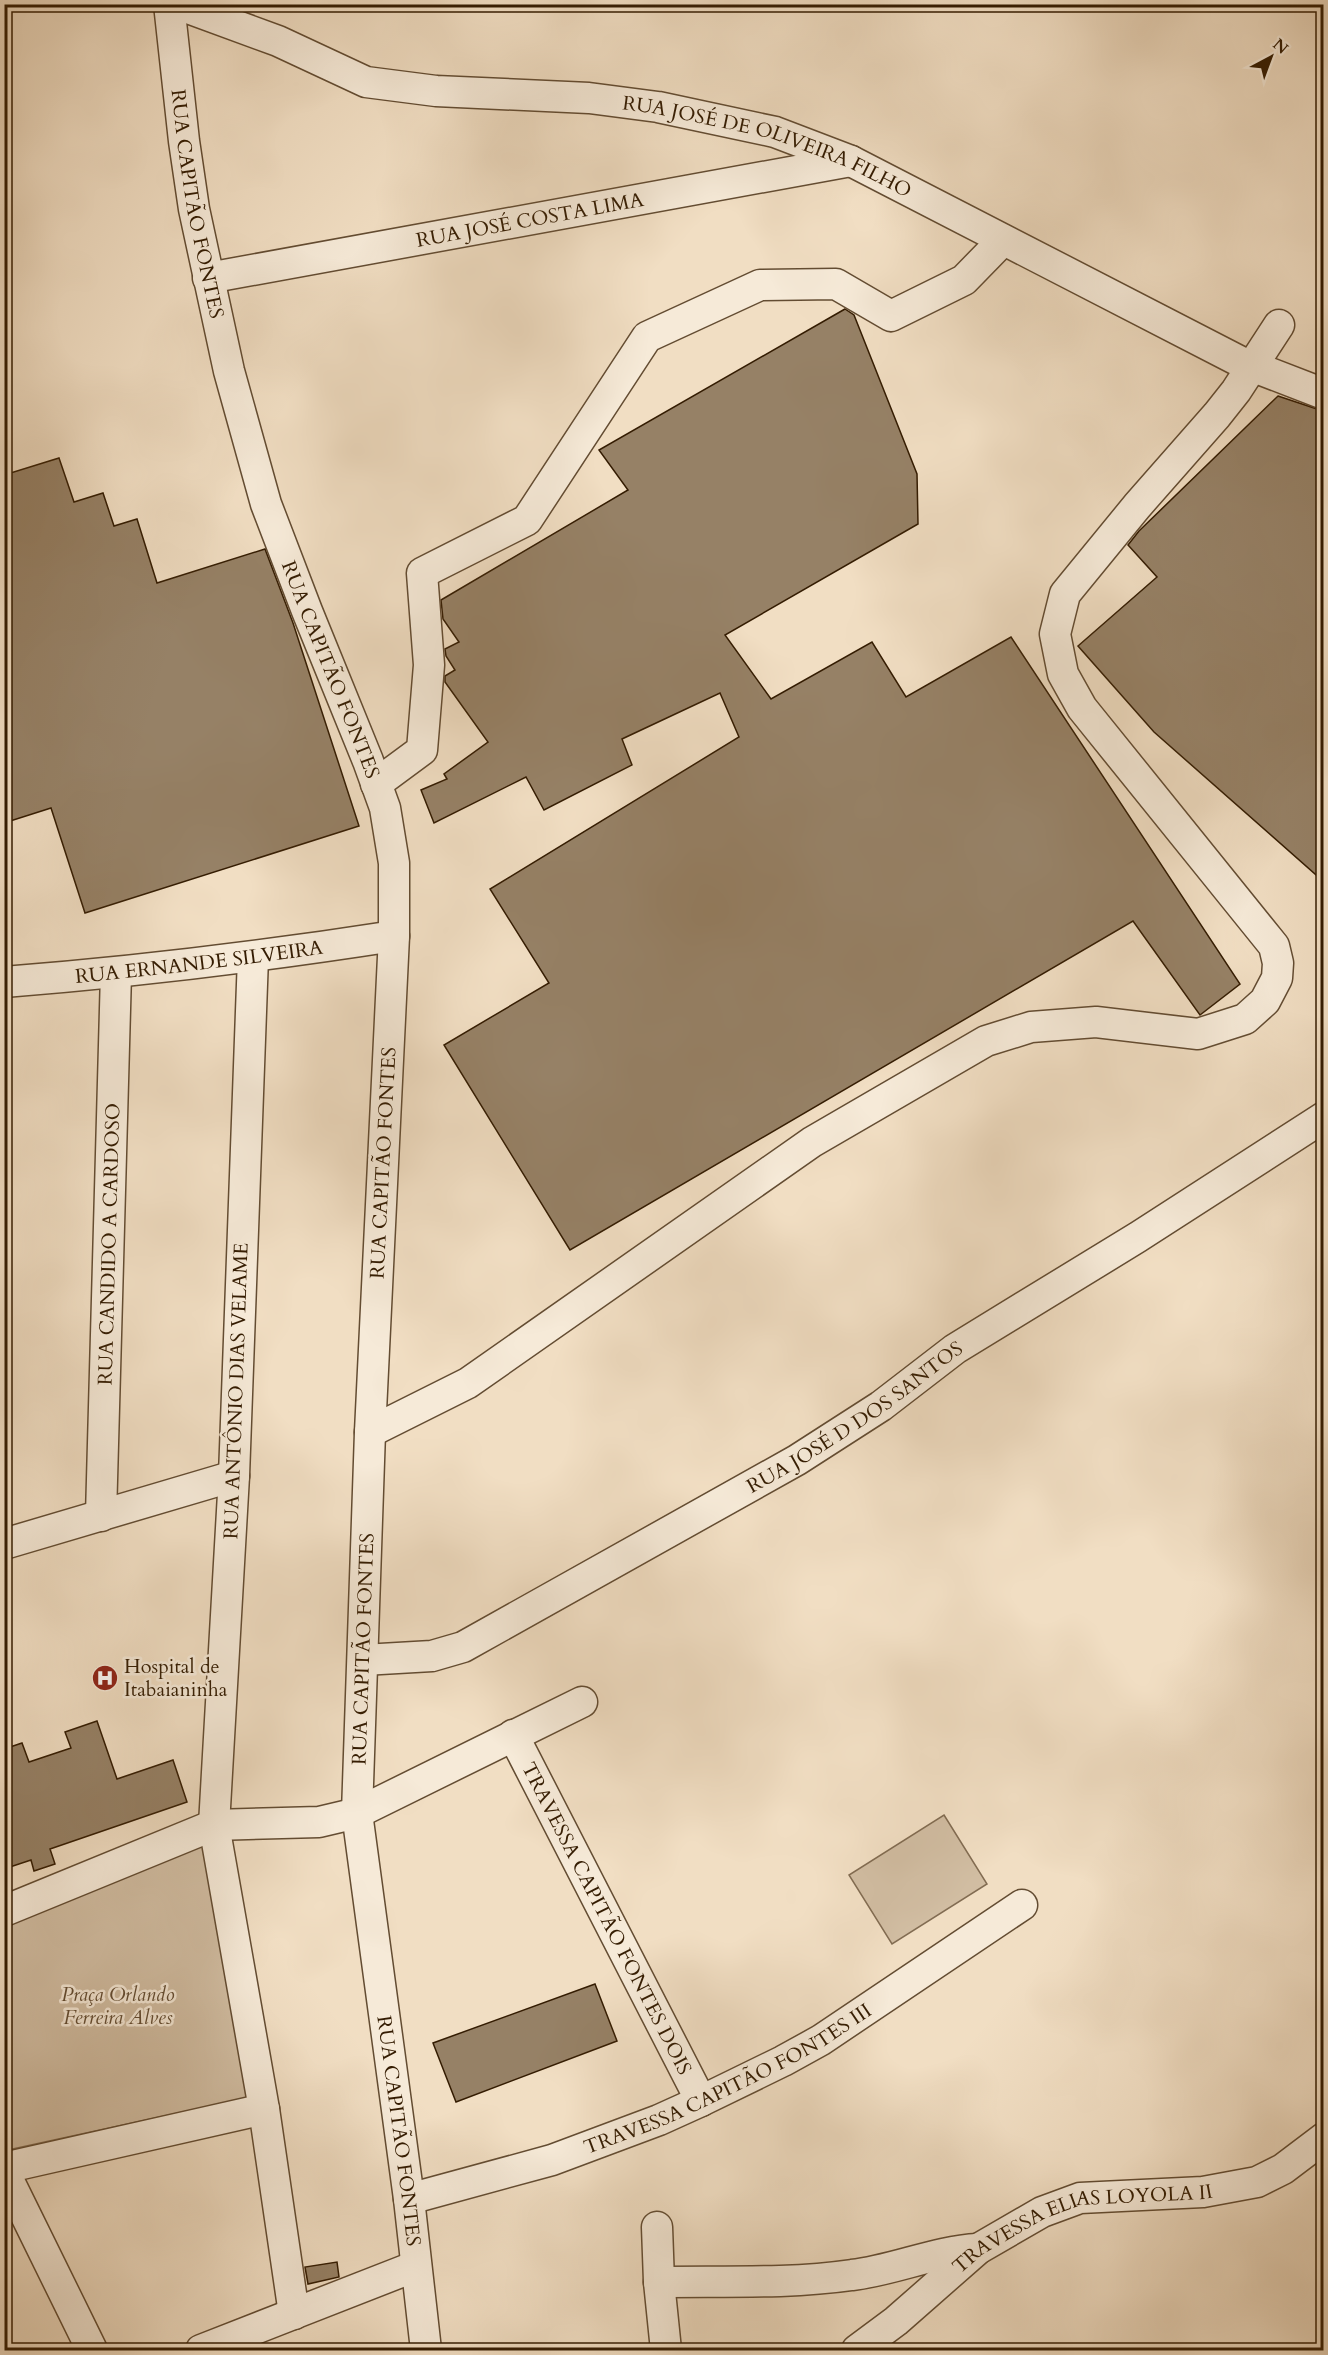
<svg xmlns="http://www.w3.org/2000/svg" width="1328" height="2355" font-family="Cardo,serif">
<rect width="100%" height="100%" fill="#f1dec3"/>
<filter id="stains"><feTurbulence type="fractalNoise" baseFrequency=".00333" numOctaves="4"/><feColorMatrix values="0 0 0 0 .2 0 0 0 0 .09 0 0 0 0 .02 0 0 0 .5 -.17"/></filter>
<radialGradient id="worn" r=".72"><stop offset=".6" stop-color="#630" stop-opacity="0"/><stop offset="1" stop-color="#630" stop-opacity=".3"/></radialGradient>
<path fill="#d1bda2" stroke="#826c52" stroke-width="1.5" d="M944,1815L987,1884L892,1944L849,1875Z
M208,1837L247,2098L8,2150L5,2141V1920Z"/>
<path fill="#968166" stroke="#341c02" stroke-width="1.5" d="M845,309L854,315L917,474L918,524L725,635L771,699L872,642L906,697L1011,637L1240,984L1200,1015L1133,921L570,1250L444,1045L549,983L490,889L739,737L720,693L622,739L632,765L544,810L526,777L434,823L421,790L447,779L444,774L488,742L445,682V676L455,670L446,656L445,649L459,642L443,619L441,600L628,490L599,450Z
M1278,396L1323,411V881L1154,732L1078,646L1157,577L1128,545L1139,531Z
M59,458L74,502L103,493L114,526L137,519L157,583L265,549L293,623L359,826L85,913L51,808L4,823V475Z
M97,1721L117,1779L173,1760L187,1802L50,1849L55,1864L34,1871L31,1860L4,1869V1749L22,1743L29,1762L71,1748L65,1732Z
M595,1984L617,2041L456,2102L433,2043Z
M337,2262L339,2277L308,2284L305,2267Z"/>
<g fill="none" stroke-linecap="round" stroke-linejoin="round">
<g stroke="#634c32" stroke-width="33">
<g id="minor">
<path id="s1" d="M169,4L184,141L194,209L229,371L266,504L307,611L368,761L385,808L394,863V936L370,1432L357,1813L409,2199L426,2350"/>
<path id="s2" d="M177,4L278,41L366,82L436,91L589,98L658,107L775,132L851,161L1241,362L1324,394"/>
<path id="s3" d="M208,278L851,161"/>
<path d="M376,784L422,750L429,665L422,573L527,520L647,337L760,285L836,284L891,316L964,280L1003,240"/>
<path d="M253,957L234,1476L214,1825L264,2109L294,2314"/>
<path id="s4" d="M4,982C135,972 265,956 394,936"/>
<path d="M370,1432L468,1383L812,1142L986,1041L1031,1027L1096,1022L1198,1034L1245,1019L1265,1001L1277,978L1278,963L1274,946L1082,708L1063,674L1055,634L1065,594L1137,506L1217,415L1236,391L1279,325"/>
<path id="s5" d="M101,1516L116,973"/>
<path d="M4,1544L234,1476"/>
<path id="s6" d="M363,1660L432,1656L463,1647L797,1460L881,1406L955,1349L1138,1237L1324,1117"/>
<path id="s7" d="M513,1735L701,2101"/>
<path d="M4,1911L214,1825L319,1822L357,1813L582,1702"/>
<path d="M4,2168L264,2109"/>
<path d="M4,2171L92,2350"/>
<path id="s8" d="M409,2199L552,2160L659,2120L701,2101L783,2061L821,2040L1022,1905"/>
<path d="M657,2227L659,2282L666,2350"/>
<path d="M659,2282C723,2281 789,2284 852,2275C895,2270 935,2251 978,2249"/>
<path d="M201,2350L416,2266"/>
<path id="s9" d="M857,2350L896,2321L978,2249L1042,2212L1080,2198L1203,2192L1257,2182L1283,2169L1324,2138"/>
</g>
</g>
<use href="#minor" stroke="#f6ead8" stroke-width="30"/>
</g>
<defs>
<g id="hospital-disc" transform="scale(1.35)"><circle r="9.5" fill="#8f2418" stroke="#f6ead8"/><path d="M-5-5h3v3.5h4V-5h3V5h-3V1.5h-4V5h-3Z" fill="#fff"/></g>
</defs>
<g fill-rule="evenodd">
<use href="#hospital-disc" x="105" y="1678"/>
</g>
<g text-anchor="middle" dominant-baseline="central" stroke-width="5" stroke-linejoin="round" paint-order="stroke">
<g font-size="20" fill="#341c02" stroke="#f6ead8">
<text stroke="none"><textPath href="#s2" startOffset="614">RUA JOSÉ DE OLIVEIRA FILHO</textPath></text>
<text stroke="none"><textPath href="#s1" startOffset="202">RUA CAPITÃO FONTES</textPath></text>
<text stroke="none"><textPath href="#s3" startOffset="327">RUA JOSÉ COSTA LIMA</textPath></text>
<text stroke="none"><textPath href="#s1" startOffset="688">RUA CAPITÃO FONTES</textPath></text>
<text stroke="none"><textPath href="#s4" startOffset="196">RUA ERNANDE SILVEIRA</textPath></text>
<text transform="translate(383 1163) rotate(-87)">RUA CAPITÃO FONTES</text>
<text stroke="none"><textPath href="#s5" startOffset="272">RUA CANDIDO A CARDOSO</textPath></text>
<text transform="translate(236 1391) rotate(-88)">RUA ANTÔNIO DIAS VELAME</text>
<text stroke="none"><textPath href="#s6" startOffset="556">RUA JOSÉ D DOS SANTOS</textPath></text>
<text transform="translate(363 1649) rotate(-88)">RUA CAPITÃO FONTES</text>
<text stroke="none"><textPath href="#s7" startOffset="206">TRAVESSA CAPITÃO FONTES DOIS</textPath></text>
<text stroke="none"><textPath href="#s8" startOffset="342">TRAVESSA CAPITÃO FONTES III</textPath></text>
<text stroke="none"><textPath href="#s1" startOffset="2164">RUA CAPITÃO FONTES</textPath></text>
<text stroke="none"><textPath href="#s9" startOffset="266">TRAVESSA ELIAS LOYOLA II</textPath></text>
</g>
<g font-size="20" fill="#341c02" stroke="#f6ead8" text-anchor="start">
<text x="124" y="1666">Hospital de<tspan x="124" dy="23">Itabaianinha</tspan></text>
</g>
<g font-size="20" font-style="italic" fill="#634c32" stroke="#f6ead8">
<text x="118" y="1994">Praça Orlando<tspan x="118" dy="23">Ferreira Alves</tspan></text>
</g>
</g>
<rect width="1328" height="2355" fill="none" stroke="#f1dec3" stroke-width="24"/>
<rect x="6" y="6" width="1316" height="2343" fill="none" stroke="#341c02" stroke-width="3"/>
<rect x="12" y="12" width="1304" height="2331" fill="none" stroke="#341c02" stroke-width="1.5"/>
<g transform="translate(1271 57) rotate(41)" stroke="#f6ead8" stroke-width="4.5" paint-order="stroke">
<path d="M0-4.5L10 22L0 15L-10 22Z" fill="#341c02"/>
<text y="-9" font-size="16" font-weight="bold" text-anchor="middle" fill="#341c02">N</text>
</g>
<rect width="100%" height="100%" filter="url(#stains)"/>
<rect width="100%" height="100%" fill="url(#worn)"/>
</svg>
